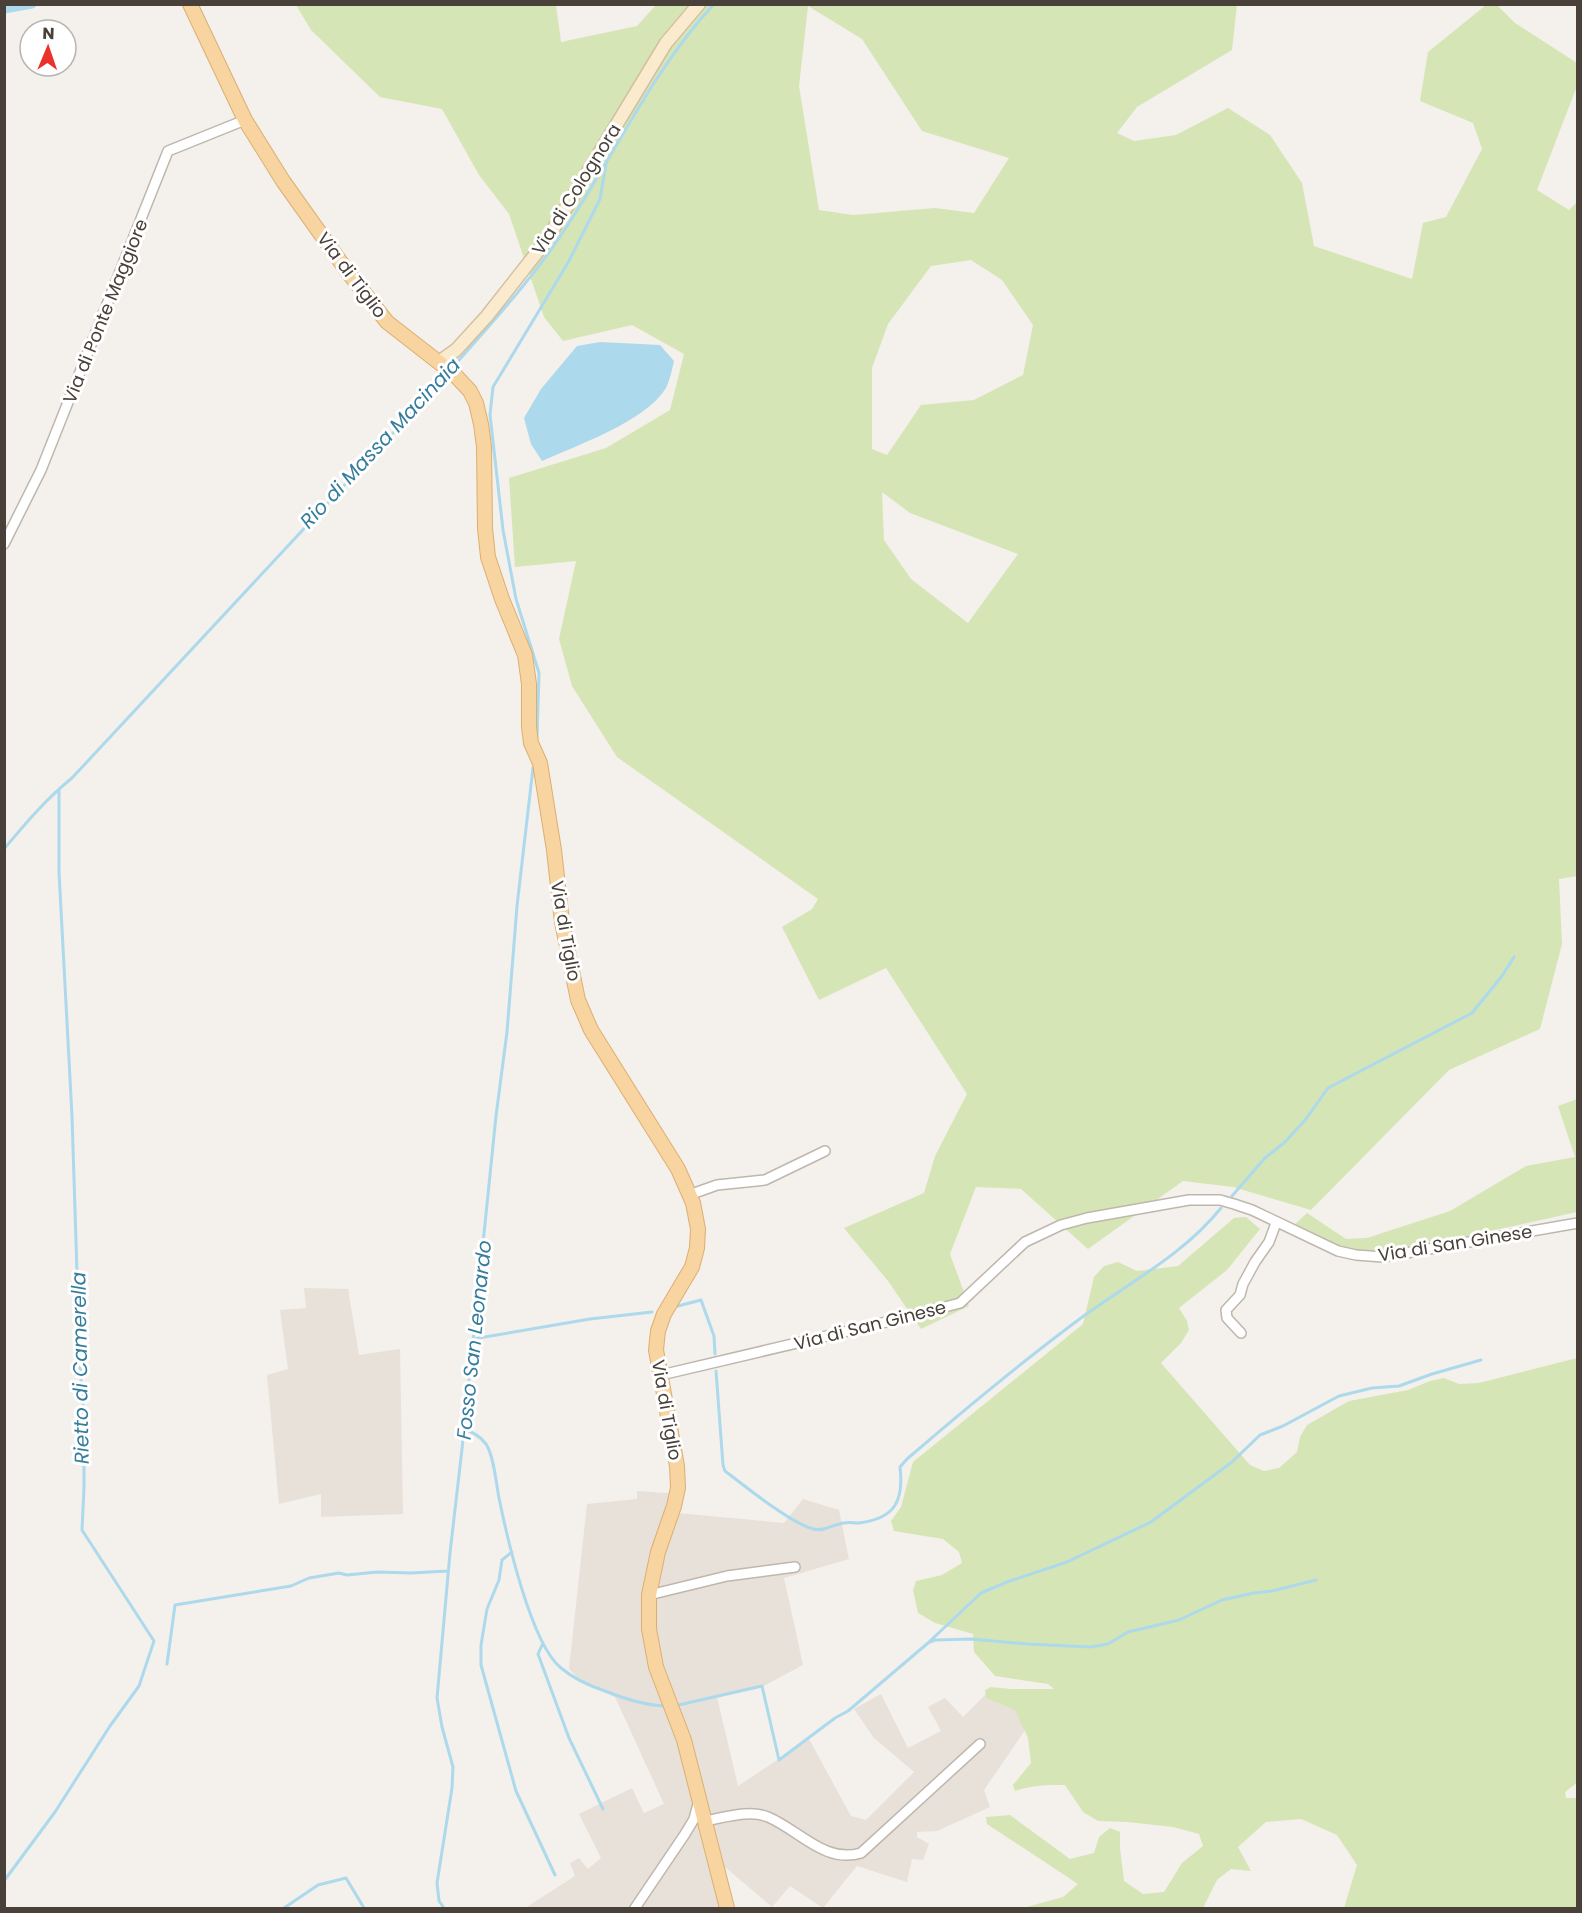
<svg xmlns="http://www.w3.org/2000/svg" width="1582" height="1913" font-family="Poppins,sans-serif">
<rect width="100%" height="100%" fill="#f4f0eb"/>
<path fill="#e8e1d9" d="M304,1288L348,1289L359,1355L400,1349L403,1514L321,1517V1494L279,1504L267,1375L288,1369L280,1310L306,1308Z
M637,1491L684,1494L678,1513L784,1523L803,1499L839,1510L849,1559L784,1578L803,1665L762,1687L717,1697L738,1786L809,1739L851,1816L866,1820L914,1772L874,1738L854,1709L881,1694L908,1748L941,1731L928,1707L945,1698L963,1717L986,1694L1017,1704L1032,1720L984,1790L990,1807L937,1831L917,1832V1837L929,1844L923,1860L912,1859L907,1882L857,1866L823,1908L790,1886L772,1907L725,1867L733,1908H525L575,1876L570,1863L579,1858L588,1869L601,1858L579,1814L632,1788L644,1813L664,1804L615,1697L581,1681L569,1669L587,1504L637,1499Z"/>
<path fill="#d6e5b6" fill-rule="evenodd" d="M296,5H556L561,42L637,26L656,5H1237L1232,50L1137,107L1117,133L1134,141L1176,135L1228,108L1270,135L1302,183L1314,246L1412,279L1423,223L1446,217L1482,149L1473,123L1420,101L1428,52L1486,5H1497L1515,23L1577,63V86L1537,190L1569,210L1578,201V876L1559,879L1562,944L1540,1029L1449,1070L1311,1210L1233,1187L1183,1181L1088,1249L1021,1189L976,1187L950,1254L969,1306L921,1329L888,1281L844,1228L924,1193L935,1156L967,1094L886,968L819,1000L782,927L812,909L818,899L617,757L572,686L559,639L576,561L515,567L509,478L606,448L670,410L684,354L632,325L563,341L544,317L509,214L479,175L442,109L380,97L311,30ZM808,6L862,39L922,131L1009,158L974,213L935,208L853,215L819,210L799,86ZM971,260L1002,280L1033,325L1023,375L974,400L921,405L887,455L872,449V368L888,324L931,266ZM882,492L910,513L1018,554L968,623L911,579L884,540Z
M1577,1099V1212L1382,1255L1350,1251L1292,1227L1307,1213L1346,1239L1367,1238L1450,1211L1526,1166L1575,1157L1558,1106Z
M1246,1217L1260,1229L1227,1270L1179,1308L1187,1321L1189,1330L1181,1343L1161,1363L1250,1465L1264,1471L1279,1468L1297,1452L1300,1437L1307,1425L1349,1401L1408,1390L1430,1381L1444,1378L1459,1384L1479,1383L1577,1358L1578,1782L1565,1792L1566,1798H1577V1908H1344L1357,1865L1337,1835L1301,1819L1266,1822L1238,1847L1251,1871L1231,1869L1217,1880L1203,1908H1023L1063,1897L1078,1884L987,1824L986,1817L1010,1815L1070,1859L1094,1853L1099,1837L1110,1828L1120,1832V1848L1124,1881L1143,1894L1164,1892L1182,1863L1203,1846L1199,1834L1173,1827L1127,1822L1098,1821L1083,1812L1065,1785C1047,1785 1032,1785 1015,1791L1013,1785L1031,1763L1028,1738L1015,1710L986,1698L985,1690L991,1687L1011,1689H1054L1048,1684L995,1676L974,1652L973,1634L935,1623L918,1613L913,1590L916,1581L942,1575L962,1563L959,1552L943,1539L894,1531L891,1521L901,1507L913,1462L1083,1324L1094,1277L1104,1266L1118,1262L1137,1271L1178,1266L1234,1218Z"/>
<path fill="#acd9ec" d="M600,342L660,345L674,361C672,369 670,380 666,388C645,422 577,445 542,461L531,444L524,418L541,389L577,346Z"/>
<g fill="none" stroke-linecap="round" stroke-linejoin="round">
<path stroke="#acd9ec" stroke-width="3" d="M453,367C488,327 524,288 555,244C610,166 648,75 714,4
M537,737L539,673L516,599L503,530L490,415L493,387L569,261L600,199L606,164
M4,849C25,824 46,799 72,778L447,375
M1232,1196L1265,1158L1285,1142L1306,1119L1328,1088L1472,1013L1502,976L1514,957
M674,1307L701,1300L714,1336L715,1354
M473,1339L590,1319L652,1312
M716,1371L723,1465L725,1471C746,1487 789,1522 813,1529C824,1532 834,1524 844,1523C849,1522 853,1523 858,1523C895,1519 904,1501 900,1467L907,1459C965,1409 1024,1360 1085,1315C1132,1281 1184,1254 1221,1208
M464,1429C473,1432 480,1436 486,1444C494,1456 496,1483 499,1498C507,1537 531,1644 561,1668C574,1679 590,1686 605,1691C625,1699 646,1706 668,1706
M512,1552L502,1560L499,1580L487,1609L481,1645V1665L516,1791L555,1875
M930,1642L935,1640L971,1639L1027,1644L1091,1647L1108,1644L1128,1632L1179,1620L1222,1600L1254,1593L1272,1591L1316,1580
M543,1643L538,1654L569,1738L603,1809
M167,1664L175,1605L291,1586L309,1578L339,1573L347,1575L377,1572L411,1573L448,1571
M674,1706L762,1686L779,1760L835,1718L848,1711L928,1643L981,1593L1007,1582L1067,1562L1151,1522L1232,1462L1260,1435L1283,1426L1339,1396L1372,1388L1399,1386L1432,1374L1481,1360
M4,1881L55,1812L110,1726L139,1686L154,1641L82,1530L84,1488V1416L80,1367L72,1116L59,872V789
M284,1908L318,1885L346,1878L364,1908
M444,1908L439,1901L437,1883L452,1788L453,1767L442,1727L437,1698L450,1553L462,1449L496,1116L507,1032L517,906L533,768"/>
<path stroke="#acd9ec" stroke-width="9" d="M4,9L32,4"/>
<g stroke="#bfb7ad" stroke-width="12">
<path id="street" d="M4,544L41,470L168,151L245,120
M689,1195L717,1185L765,1180L825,1151
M1241,1333L1227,1318L1226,1310L1240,1295L1243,1284L1255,1262L1269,1242L1276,1223
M661,1375L899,1319L960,1303L1025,1242L1061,1225L1087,1218L1189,1200H1220L1234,1204L1252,1210L1338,1251L1356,1255L1383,1257L1578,1223
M649,1595L727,1576L795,1567
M704,1821C723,1818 750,1809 768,1817C799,1830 825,1864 861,1853L980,1744
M635,1908L685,1834L694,1819L698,1804"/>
</g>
<g stroke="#d3c09f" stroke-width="15">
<path id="secondary" d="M439,362L456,350L487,316L546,241L666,43L699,4"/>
</g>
<g stroke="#dcaf71" stroke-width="16">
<path id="primary" d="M190,4L245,120L283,181L347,271L387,322L455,375L470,391L476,403L481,424L484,447L485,528L488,557L502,599L525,655L529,684V727L531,743L540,763L554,850L562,922L578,1000L591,1030L678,1169L693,1203L698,1229L697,1248L692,1267L664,1314L658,1331L656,1350L677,1466L678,1488L674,1506L658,1552L649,1595V1629L656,1667L684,1740L727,1908"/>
</g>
<use href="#street" stroke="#fff" stroke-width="9"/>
<use href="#secondary" stroke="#fbebce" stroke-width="12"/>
<use href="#primary" stroke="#f7d4a0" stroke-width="14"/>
</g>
<g text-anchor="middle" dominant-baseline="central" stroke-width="6" stroke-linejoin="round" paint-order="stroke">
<g font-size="18" fill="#484039" stroke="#fff">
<text transform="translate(576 189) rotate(-58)">Via di Colognora</text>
<text transform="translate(352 275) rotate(53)">Via di Tiglio</text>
<text transform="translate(105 311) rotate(-68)">Via di Ponte Maggiore</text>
<text transform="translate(566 931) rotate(80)">Via di Tiglio</text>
<text transform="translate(1455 1243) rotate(-9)">Via di San Ginese</text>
<text transform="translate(870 1325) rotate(-14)">Via di San Ginese</text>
<text transform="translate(667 1410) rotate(80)">Via di Tiglio</text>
</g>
<g font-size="20" font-style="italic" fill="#357d9d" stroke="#fff">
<text transform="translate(380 443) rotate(-47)">Rio di Massa Macinaia</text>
<text transform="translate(474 1340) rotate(-84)">Fosso San Leonardo</text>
<text transform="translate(80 1368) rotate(-91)">Rietto di Camerella</text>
</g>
</g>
<rect width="1582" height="1913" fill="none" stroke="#484039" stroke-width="12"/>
<g transform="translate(48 48) rotate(2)"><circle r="28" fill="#ffffff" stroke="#b6b3b0" stroke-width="1.5"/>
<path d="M0-4.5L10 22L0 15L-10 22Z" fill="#eb312b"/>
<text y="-9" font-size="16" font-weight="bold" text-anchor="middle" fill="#484039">N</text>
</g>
</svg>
